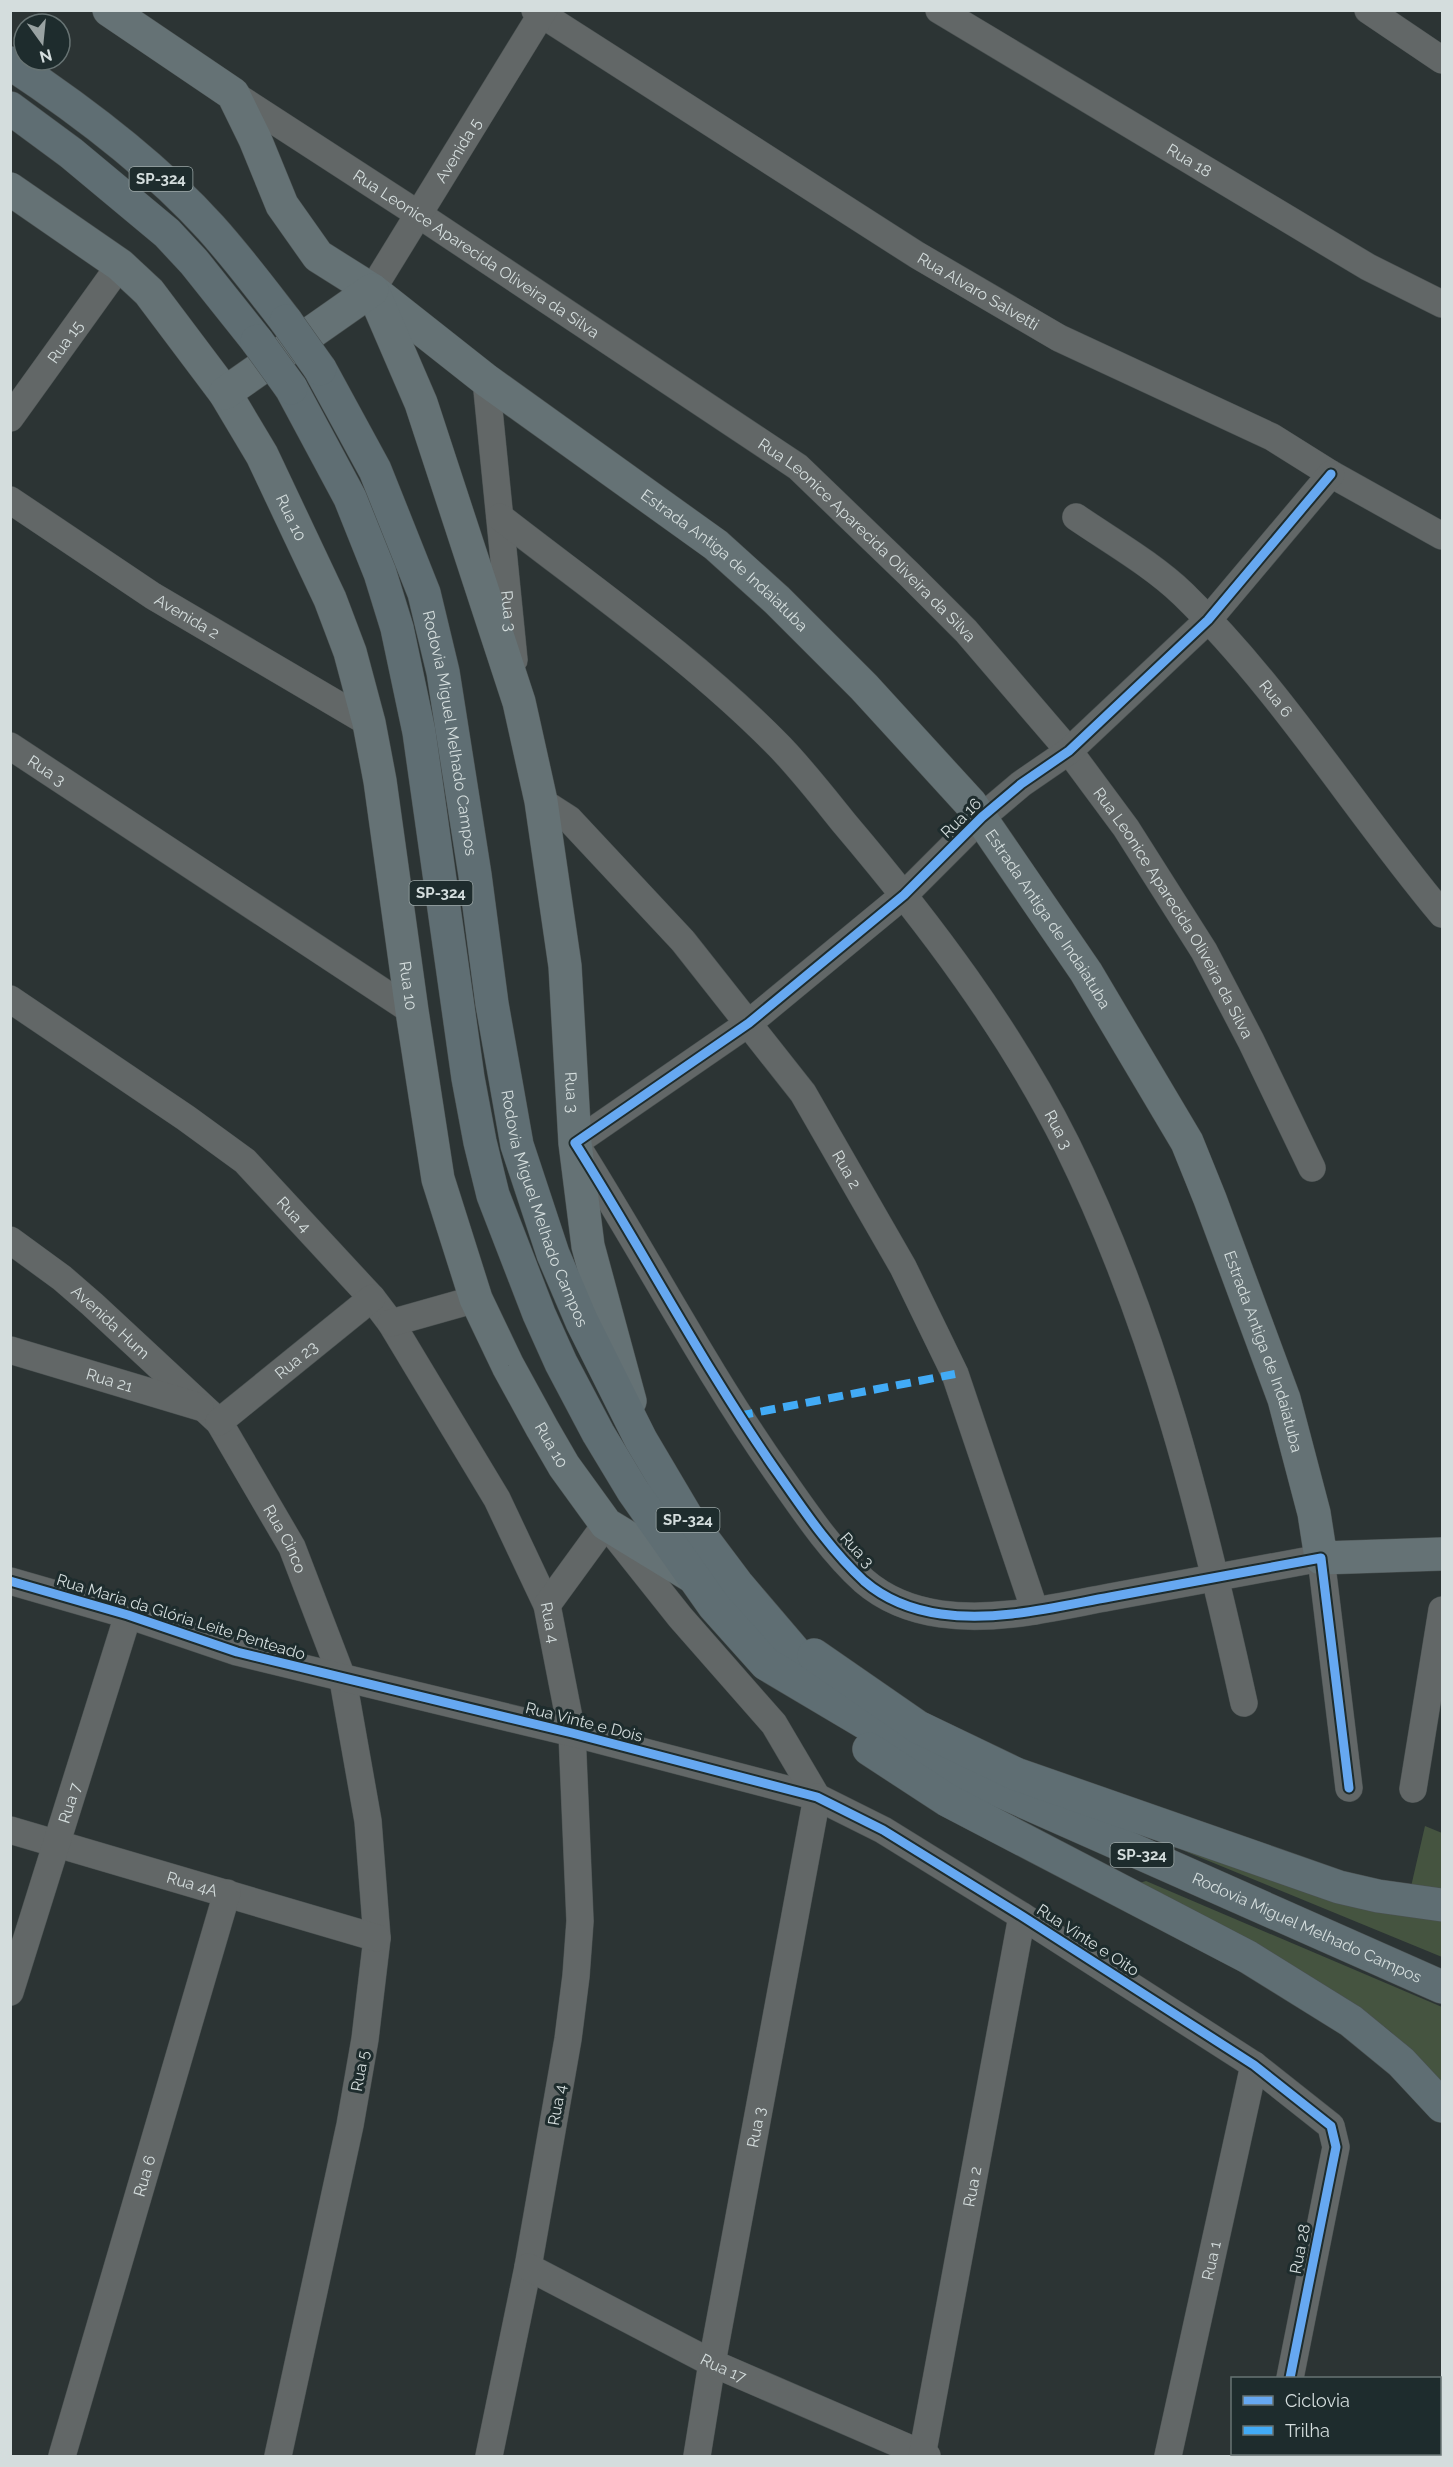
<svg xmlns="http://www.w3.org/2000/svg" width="1453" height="2467" font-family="Raleway,sans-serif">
<rect width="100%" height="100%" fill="#2c3434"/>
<path fill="#455440" d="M1425,1826L1442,1833V1893L1410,1891Z
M1182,1850L1356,1904L1442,1917V1957Z
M1146,1881L1442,2007V2083L1391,2032L1354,2004L1136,1884Z"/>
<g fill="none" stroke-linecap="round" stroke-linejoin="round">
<g stroke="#4a5151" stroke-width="28">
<g id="minor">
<path id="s1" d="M535,10L917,255L1059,338L1272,437L1331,474L1442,536"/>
<path id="s2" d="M939,10L1368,267L1442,304"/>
<path d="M1368,10L1442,60"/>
<path id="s3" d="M233,94L418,214L798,467L909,574L966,631L1069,751L1126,828L1204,951L1251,1041L1312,1168"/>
<path id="s4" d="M372,290L544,10"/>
<path id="s5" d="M486,380L514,660"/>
<path id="s6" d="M10,418L120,265"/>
<path d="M1331,474L1208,620L1069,751L1021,784L982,817L904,895L749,1023L575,1143C644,1252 703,1366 777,1472C803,1509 830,1550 864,1581C886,1600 913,1610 941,1614C997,1622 1055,1607 1110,1597C1180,1584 1251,1571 1321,1558L1349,1788"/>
<path id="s7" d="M10,500L153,596L369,723"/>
<path id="s8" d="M500,517C595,591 696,661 780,747C803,771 824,798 845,824C929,923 1009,1029 1067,1145C1154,1321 1202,1513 1244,1703"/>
<path id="s9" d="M1076,517C1111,541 1153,565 1183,594C1282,690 1354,809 1442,914"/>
<path id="s10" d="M10,746L412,1011"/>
<path id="s11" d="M541,801L569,819L683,941L803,1093L903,1267L955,1374L1035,1611"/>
<path id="s12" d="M10,999L186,1118L245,1161L372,1298L391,1323L497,1499L547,1605L572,1733L580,1921L576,1976L568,2039L528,2267L489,2456"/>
<path id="s13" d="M10,1240L62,1278L92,1304L219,1422L292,1547L343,1680L368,1821L377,1938L365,2039L350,2125L278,2456"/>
<path d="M391,1323L476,1299"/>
<path id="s14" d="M10,1350L200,1407"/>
<path id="s15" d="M219,1422L372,1298"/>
<path d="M10,1581L128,1615L237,1652L572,1733L817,1797L883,1830L1022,1916L1254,2065L1331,2126L1336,2147L1290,2378"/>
<path d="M547,1605L606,1524L680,1617L774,1724L817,1797"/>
<path d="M1413,1789L1442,1610"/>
<path id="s16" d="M10,1830L377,1938"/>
<path id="s17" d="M10,1992L128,1615"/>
<path id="s18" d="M528,2267L712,2363L927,2456"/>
<path id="s19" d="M62,2456L227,1893"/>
<path id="s20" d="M697,2456L712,2363L817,1797"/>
<path id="s21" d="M922,2456L1022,1916"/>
<path id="s22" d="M1168,2456L1254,2065"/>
<path d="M1274,2456L1275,2454"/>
</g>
</g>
<g stroke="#4a5151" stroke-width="34">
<g id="major">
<path id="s23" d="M109,10L233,94L255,139L282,205L318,256L372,290L486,380L716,545L777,600L864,687L971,804L1086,972L1187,1142L1210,1199L1284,1399L1314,1513L1321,1558L1442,1554"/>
<path id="s24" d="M10,189L120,265L149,292L225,393L262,455L330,599L350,652L369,723L380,781L412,1011L438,1179L476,1299L508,1366L542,1428L564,1466L606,1524L693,1577"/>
<path id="s25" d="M374,294L421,403L519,702L541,801L565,966L575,1143L588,1246L630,1401"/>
<path d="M225,393L372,290"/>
</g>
</g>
<g stroke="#4a5151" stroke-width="34">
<g id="highway">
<path d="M10,63C81,110 154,165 211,228C238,258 262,290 286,321"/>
<path d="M10,108L71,153L167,233L194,262L257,341"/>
<path id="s26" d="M320,369L375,470L424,593L443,672L475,875L492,1004L517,1145L553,1254L582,1322L641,1440L686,1516L737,1584L830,1693"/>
<path id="s27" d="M291,388L350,498L380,573L397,628L419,732L468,1078L480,1142L493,1195L539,1314L561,1363L598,1433L633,1491L714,1606L766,1664L921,1756L1442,1987"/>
<path d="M814,1655L918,1727L1016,1774L1339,1887L1378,1896L1442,1905"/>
<path d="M869,1749L947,1800L1248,1957L1351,2021L1401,2062L1442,2106"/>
</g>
</g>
<use href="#minor" stroke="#626767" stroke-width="27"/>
<use href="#major" stroke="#657275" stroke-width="33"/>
<use href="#highway" stroke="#5f6e73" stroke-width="33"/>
<g stroke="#4a5151" stroke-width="34" stroke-linecap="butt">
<path id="highway-bridge" d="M286,321L320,369
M257,341L291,388"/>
</g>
<use href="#highway-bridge" stroke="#5f6e73" stroke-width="33"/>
<path stroke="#42abf6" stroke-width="8" stroke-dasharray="15 8" stroke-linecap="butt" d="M738,1416L955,1374"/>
<g stroke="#1e2c2d" stroke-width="13">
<path id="cycleway" d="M1331,474L1208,620L1069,751L1021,784L982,817L904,895L749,1023L575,1143C644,1252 703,1366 777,1472C803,1509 830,1550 864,1581C886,1600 913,1610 941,1614C997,1622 1055,1607 1110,1597C1180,1584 1251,1571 1321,1558L1349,1788
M10,1581L128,1615L237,1652L572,1733L817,1797L883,1830L1022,1916L1254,2065L1331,2126L1336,2147L1290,2378"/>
</g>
<use href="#cycleway" stroke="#66a8f1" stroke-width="9"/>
</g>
<g text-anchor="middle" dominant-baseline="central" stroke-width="6" stroke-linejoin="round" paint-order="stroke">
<g fill="#1e2c2d" stroke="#9da8a8" stroke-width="1.5">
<rect x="129.5" y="167" width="63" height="24" rx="4.5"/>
<rect x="409.5" y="881" width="63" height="24" rx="4.5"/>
<rect x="656.5" y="1508" width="63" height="24" rx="4.5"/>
<rect x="1110.5" y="1843" width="63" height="24" rx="4.5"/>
</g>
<g font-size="15" font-weight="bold" fill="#d4dddd">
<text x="161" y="179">SP-324</text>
<text x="441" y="893">SP-324</text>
<text x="688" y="1520">SP-324</text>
<text x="1142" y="1855">SP-324</text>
</g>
<g font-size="16" fill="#d4dddd" stroke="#1e2c2d">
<text stroke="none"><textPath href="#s4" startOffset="164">Avenida 5</textPath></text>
<text stroke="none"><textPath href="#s2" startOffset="292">Rua 18</textPath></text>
<text stroke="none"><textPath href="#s3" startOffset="291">Rua Leonice Aparecida Oliveira da Silva</textPath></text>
<text stroke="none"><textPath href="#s1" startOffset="525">Rua Alvaro Salvetti</textPath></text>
<text stroke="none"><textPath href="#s6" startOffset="94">Rua 15</textPath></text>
<text stroke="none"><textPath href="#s24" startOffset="441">Rua 10</textPath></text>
<text stroke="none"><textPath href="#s3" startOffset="777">Rua Leonice Aparecida Oliveira da Silva</textPath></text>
<text stroke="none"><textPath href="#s23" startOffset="842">Estrada Antiga de Indaiatuba</textPath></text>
<text stroke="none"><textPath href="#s5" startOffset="232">Rua 3</textPath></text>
<text stroke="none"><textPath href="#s7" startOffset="212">Avenida 2</textPath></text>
<text stroke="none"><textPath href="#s9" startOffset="272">Rua 6</textPath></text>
<text stroke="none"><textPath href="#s26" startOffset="390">Rodovia Miguel Melhado Campos</textPath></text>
<text stroke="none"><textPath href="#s10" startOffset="44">Rua 3</textPath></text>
<text transform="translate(961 818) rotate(-44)">Rua 16</text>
<text stroke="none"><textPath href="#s3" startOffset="1263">Rua Leonice Aparecida Oliveira da Silva</textPath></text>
<text stroke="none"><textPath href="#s23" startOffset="1328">Estrada Antiga de Indaiatuba</textPath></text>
<text stroke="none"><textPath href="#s24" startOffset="927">Rua 10</textPath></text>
<text stroke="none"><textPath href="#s25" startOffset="828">Rua 3</textPath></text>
<text stroke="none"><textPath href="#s8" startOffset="837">Rua 3</textPath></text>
<text stroke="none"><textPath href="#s11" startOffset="482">Rua 2</textPath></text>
<text stroke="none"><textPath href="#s26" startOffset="876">Rodovia Miguel Melhado Campos</textPath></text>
<text stroke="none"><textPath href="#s12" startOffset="358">Rua 4</textPath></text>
<text stroke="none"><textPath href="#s13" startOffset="130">Avenida Hum</textPath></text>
<text stroke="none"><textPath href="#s23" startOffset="1814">Estrada Antiga de Indaiatuba</textPath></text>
<text stroke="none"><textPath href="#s15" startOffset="99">Rua 23</textPath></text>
<text stroke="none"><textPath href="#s14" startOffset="104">Rua 21</textPath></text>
<text stroke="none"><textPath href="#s24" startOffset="1413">Rua 10</textPath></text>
<text stroke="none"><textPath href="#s13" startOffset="412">Rua Cinco</textPath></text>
<text transform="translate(857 1550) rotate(48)">Rua 3</text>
<text transform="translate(181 1617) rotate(17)">Rua Maria da Glória Leite Penteado</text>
<text stroke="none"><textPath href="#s12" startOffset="844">Rua 4</textPath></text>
<text transform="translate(584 1722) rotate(14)">Rua Vinte e Dois</text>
<text stroke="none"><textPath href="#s17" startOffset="198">Rua 7</textPath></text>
<text stroke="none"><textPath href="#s16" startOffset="190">Rua 4A</textPath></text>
<text stroke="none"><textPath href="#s27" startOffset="1988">Rodovia Miguel Melhado Campos</textPath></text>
<text transform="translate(1088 1940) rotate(33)">Rua Vinte e Oito</text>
<text transform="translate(360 2071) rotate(-80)">Rua 5</text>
<text transform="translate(557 2105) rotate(-80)">Rua 4</text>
<text stroke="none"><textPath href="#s20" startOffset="334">Rua 3</textPath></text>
<text stroke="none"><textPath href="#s19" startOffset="292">Rua 6</textPath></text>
<text stroke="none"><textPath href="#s21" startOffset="274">Rua 2</textPath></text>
<text transform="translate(1300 2249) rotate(-79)">Rua 28</text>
<text stroke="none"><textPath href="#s22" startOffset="200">Rua 1</textPath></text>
<text stroke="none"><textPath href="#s18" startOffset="220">Rua 17</textPath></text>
</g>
</g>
<rect width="1453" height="2467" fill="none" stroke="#d4dddd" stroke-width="24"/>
<rect x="1231" y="2377" width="210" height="78" fill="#1e2c2d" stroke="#677373" stroke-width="1.5"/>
<rect x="1243" y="2396" width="30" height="9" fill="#66a8f1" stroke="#677373" stroke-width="1.5"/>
<text x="1285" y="2407" font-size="18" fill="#d4dddd">Ciclovia</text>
<rect x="1243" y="2426" width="30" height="9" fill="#42abf6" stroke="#677373" stroke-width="1.5"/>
<text x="1285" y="2437" font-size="18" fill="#d4dddd">Trilha</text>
<g transform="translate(42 42) rotate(165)"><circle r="28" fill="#1e2c2d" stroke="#677373" stroke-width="1.5"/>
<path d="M0-4.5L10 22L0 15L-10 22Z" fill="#99a2a2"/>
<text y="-9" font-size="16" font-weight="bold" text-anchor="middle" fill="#d4dddd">N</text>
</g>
</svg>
